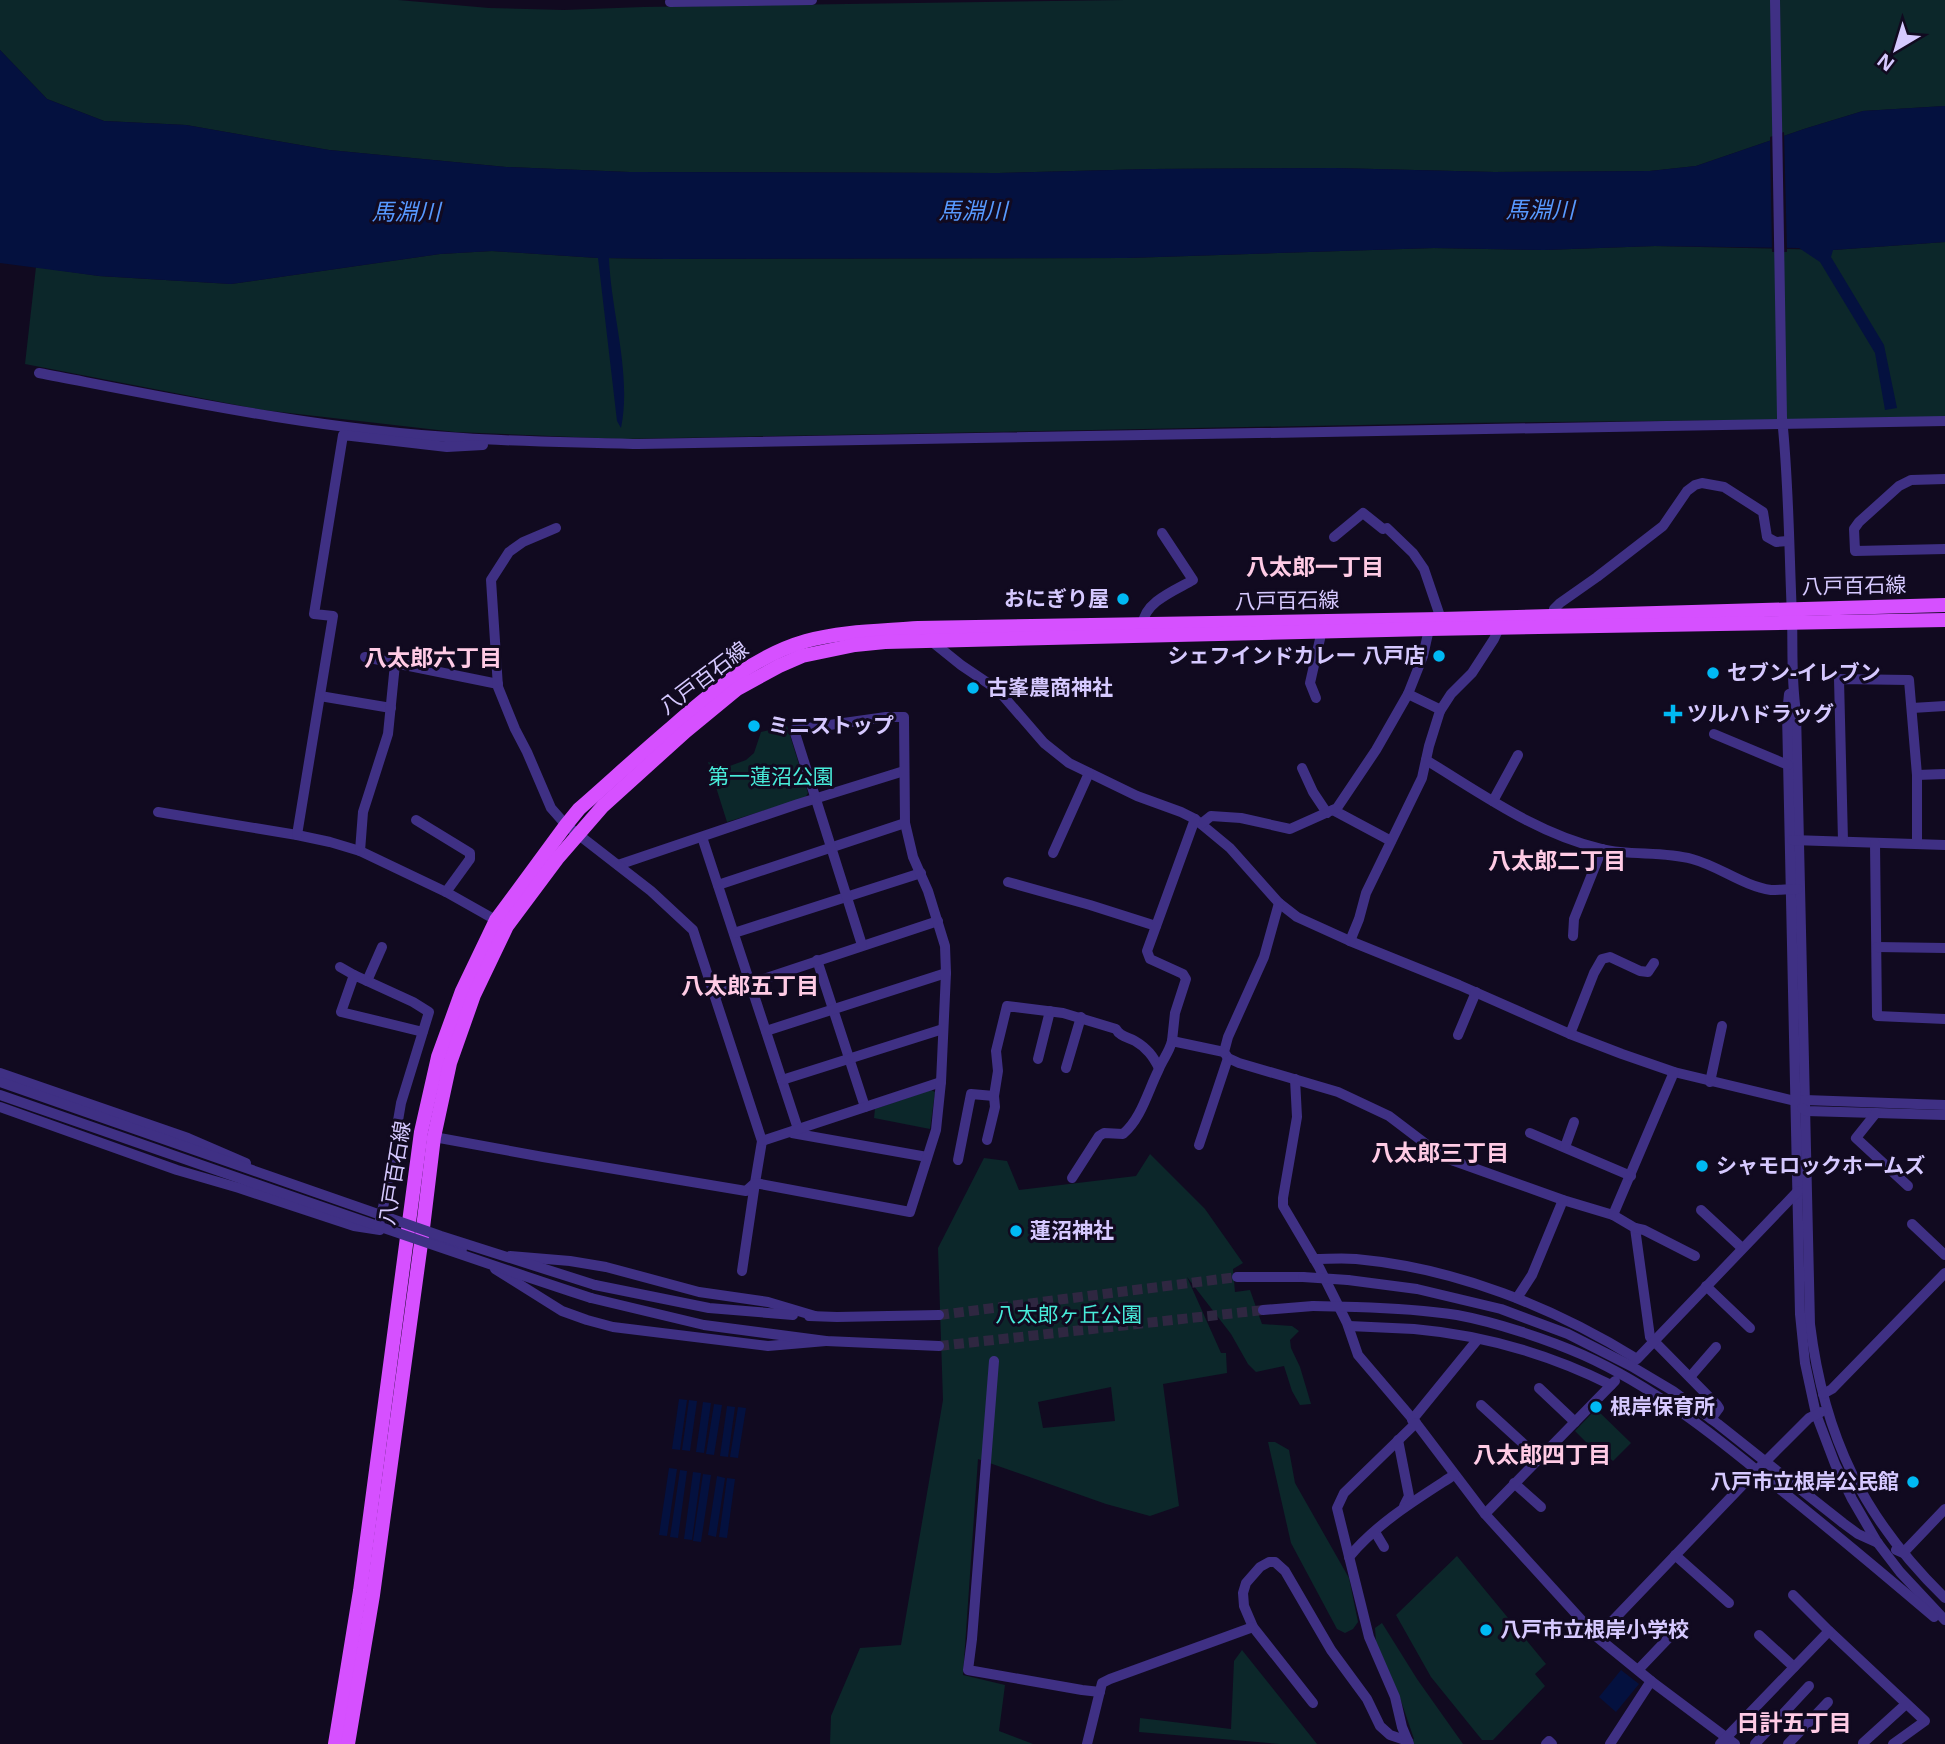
<svg xmlns="http://www.w3.org/2000/svg" width="1945" height="1744" font-family="'Open Sans','Noto Sans JP',sans-serif">
<style>
.green{fill:#0c272a;fill-rule:evenodd}
.water{fill:#04113f}
.pier{fill:#110a20}
.lines{fill:none;stroke-linecap:round;stroke-linejoin:round}
.minor-tunnel{stroke:#2f2741;stroke-width:10;stroke-dasharray:10 5;stroke-linecap:butt}
.minor{stroke:#3f3084;stroke-width:10}
.major{stroke:#d650ff;stroke-width:14}
.minor-bridge{stroke:#3f3084;stroke-width:10}
.poi-dot{fill:#00b9f4;stroke:#110a20;stroke-width:2.5}
.labels{text-anchor:middle;stroke-width:6;stroke-linejoin:round;paint-order:stroke}
.street-label{font-size:21px;fill:#d6c9ff;stroke:#110a20}
.poi-label{font-size:21px;font-weight:bold;fill:#d6c9ff;stroke:#110a20;text-anchor:start}
.park-label{font-size:21px;fill:#48ecda;stroke:#110a20}
.water-label{font-size:23px;font-style:italic;fill:#5799ff;stroke:#110a20}
.neighbourhood-label{font-size:23px;font-weight:bold;fill:#ffcbe5;stroke:#110a20}
</style>
<rect width="100%" height="100%" fill="#110a20"/>
<g class="green">
<polygon points="0,0 398,0 489,8 564,10 643,7 1125,0 1945,0 1945,106 1863,111 1804,129 1696,166 1650,171 1494,172 1335,168 1152,169 999,173 629,172 506,167 329,150 186,125 104,121 47,99 0,50"/>
<polygon points="1945,242 1945,418 1461,423 622,439 455,432 263,410 25,364 36,267 99,276 231,284 440,254 492,251 598,258 665,259 1127,258 1434,248 1544,250 1655,246 1833,250"/>
<polygon points="787,726 808,793 805,798 727,822 708,762 727,767 746,760 754,753 761,732"/>
<polygon points="931,1090 935,1092 930,1129 874,1118 875,1109"/>
<path d="M1150 1154 1205 1209 1243 1263 1233 1269 1235 1292 1250 1290 1262 1324 1292 1326 1299 1331 1290 1340 1291 1348 1300 1367 1311 1404 1300 1405 1292 1391 1284 1366 1256 1372 1248 1364 1231 1334 1187 1277 1221 1353H1226L1227 1373 1163 1384 1179 1506 1150 1516 1106 1504 978 1459 963 1675 1005 1685 999 1731 1033 1744H830L831 1716 860 1648 901 1645 943 1400 938 1248 984 1158 1007 1161 1019 1190 1136 1176ZM1111 1387 1115 1421 1043 1428 1038 1402Z"/>
<polygon points="1596,1409 1631,1443 1613,1461 1596,1446 1593,1449 1575,1431"/>
<polygon points="1268,1442 1275,1442 1289,1450 1295,1483 1349,1578 1358,1622 1353,1629 1345,1633 1337,1629 1291,1543"/>
<polygon points="1457,1556 1546,1664 1535,1674 1545,1686 1493,1740 1482,1740 1431,1677 1396,1615"/>
<polygon points="1382,1623 1417,1679 1463,1744 1407,1744 1414,1739 1399,1695 1376,1642 1375,1628"/>
<polygon points="1242,1650 1317,1744 1280,1744 1139,1732 1140,1718 1231,1729 1234,1661"/>
</g>
<g class="water">
<path d="M0 50 47 99 104 121 186 125 329 150 506 167 629 172 999 173 1152 169 1335 168 1494 172 1650 171 1696 166 1804 129 1863 111 1945 106V242L1833 250 1831 257 1884 345 1897 408 1885 410 1875 353 1820 262 1799 248 1655 246 1544 250 1434 248 1127 258 665 259 609 258C611 313 632 374 621 428L617 421 598 258 492 251 440 254 231 284 99 276 0 263Z"/>
<polygon points="679,1399 687,1400 680,1450 672,1449"/>
<polygon points="689,1400 697,1401 690,1451 682,1450"/>
<polygon points="703,1402 711,1403 704,1453 696,1452"/>
<polygon points="714,1404 722,1405 714,1455 706,1454"/>
<polygon points="727,1406 735,1407 728,1457 720,1456"/>
<polygon points="738,1407 746,1408 738,1458 730,1457"/>
<polygon points="669,1468 677,1469 667,1536 659,1535"/>
<polygon points="680,1470 687,1471 678,1538 670,1537"/>
<polygon points="693,1472 701,1473 692,1540 684,1539"/>
<polygon points="703,1474 711,1475 701,1542 693,1541"/>
<polygon points="717,1476 725,1478 716,1537 708,1535"/>
<polygon points="727,1478 735,1479 727,1538 719,1537"/>
<polygon points="1621,1670 1639,1684 1616,1712 1599,1697"/>
</g>
<polygon class="pier" points="1784,132 1787,252 1772,252 1770,137"/>
<g class="lines">
<g class="minor-tunnel">
<polyline points="939,1315 1237,1277"/>
<polyline points="939,1346 1263,1310"/>
</g>
<g class="minor">
<path d="M1775 0 1782 418C1789 484 1789 550 1792 616 1793 649 1791 679 1796 712L1810 1324C1824 1437 1863 1518 1945 1598"/>
<polyline points="670,2 812,0"/>
<path d="M39 373C179 400 320 430 463 438 521 442 580 442 638 444L1945 421"/>
<polyline points="1945,479 1911,480 1899,486 1859,522 1854,529 1855,551 1945,549"/>
<polyline points="1334,537 1363,513 1383,529 1387,528 1413,553 1424,569 1441,619"/>
<polyline points="1553,616 1554,609 1560,603 1597,577 1663,526 1687,491 1695,485 1702,483 1724,487 1763,512 1767,537 1776,542 1788,541"/>
<path d="M1143 624C1144 602 1176 590 1193 580L1162 533"/>
<polyline points="930,640 961,665 998,690 1044,743 1069,763 1137,796 1181,812 1195,819 1230,848 1279,903 1297,917 1350,941 1459,985 1570,1034 1622,1054 1674,1072 1795,1101 1805,1100 1945,1105"/>
<polyline points="365,657 498,684"/>
<polyline points="1789,694 1787,714 1800,1314 1805,1363 1816,1414 1835,1464 1852,1499 1877,1542 1900,1572 1945,1620"/>
<polyline points="320,696 391,708"/>
<polyline points="1316,698 1310,683 1320,639 1320,632"/>
<polyline points="1912,708 1945,706"/>
<polyline points="1440,711 1451,694 1472,673 1494,639 1499,628"/>
<polyline points="1714,734 1788,765"/>
<path d="M1426 760C1482 794 1537 834 1602 849 1631 856 1662 851 1692 859 1719 866 1743 886 1771 890 1780 890 1789 889 1798 889"/>
<polyline points="1302,768 1313,792 1327,813"/>
<polyline points="1917,775 1945,774"/>
<polyline points="1493,801 1518,755"/>
<polyline points="1333,810 1391,841"/>
<polyline points="158,812 297,835 330,842 360,851 446,892 501,923"/>
<polyline points="416,820 470,853 470,859 446,892"/>
<polyline points="1201,824 1211,816 1241,818 1290,829 1337,808 1376,750 1408,694 1423,656 1429,629"/>
<polyline points="297,835 333,616 314,614 343,435 447,447 483,445"/>
<polyline points="702,837 798,1129"/>
<polyline points="1792,840 1945,845"/>
<polyline points="1843,841 1839,679 1909,680 1917,775 1917,844"/>
<polyline points="1875,843 1877,1016 1945,1019"/>
<polyline points="360,851 363,812 388,734 395,664"/>
<polyline points="1053,853 1089,773"/>
<polyline points="618,865 798,804 904,771"/>
<polyline points="1008,882 1090,905 1156,926"/>
<polyline points="718,885 905,823"/>
<polyline points="1279,903 1264,957 1228,1037 1224,1052 1228,1058 1239,1063 1338,1092 1389,1116 1443,1157 1563,1200 1613,1215 1674,1072"/>
<polyline points="734,933 921,873"/>
<polyline points="1573,936 1574,919 1602,849"/>
<polyline points="1350,941 1359,919 1366,893 1422,778 1429,746 1440,711 1437,708 1408,694"/>
<polyline points="1877,947 1945,948"/>
<polyline points="817,960 865,1107"/>
<polyline points="340,967 354,975"/>
<polyline points="367,981 382,947"/>
<polyline points="715,995 938,921"/>
<polyline points="766,1031 946,973"/>
<polyline points="1570,1034 1594,973 1602,959 1610,957 1640,971 1648,972 1654,963"/>
<polyline points="1458,1035 1476,992"/>
<polyline points="1172,1041 1175,1013 1186,979 1183,974 1150,959 1147,951 1195,819"/>
<polyline points="1038,1059 1050,1011"/>
<polyline points="1066,1068 1081,1017"/>
<polyline points="0,1073 188,1138 246,1163"/>
<polyline points="1295,1079 1297,1117 1283,1198 1283,1206 1319,1267 1347,1323 1358,1355 1416,1423 1485,1514 1597,1637 1651,1681 1735,1744"/>
<polyline points="782,1080 943,1029"/>
<polyline points="1710,1082 1722,1026"/>
<polyline points="0,1107 177,1170 239,1188 354,1226 380,1230"/>
<polyline points="1802,1108 1806,1111 1945,1115"/>
<polyline points="1876,1113 1856,1138 1908,1186"/>
<polyline points="792,1133 927,1157"/>
<polyline points="1530,1133 1631,1176"/>
<polyline points="434,1137 543,1157 746,1191 755,1183 762,1141 693,930 651,891 566,825 551,808 527,752 515,729 498,687 491,580 509,552 523,542 556,528"/>
<path d="M987 1140 995 1107 994 1096 998 1071 996 1051 1007 1006 1063 1013 1116 1029C1120 1037 1128 1037 1135 1041 1147 1048 1153 1056 1159 1068"/>
<polyline points="762,1141 941,1082"/>
<polyline points="1199,1145 1228,1058"/>
<polyline points="1565,1147 1574,1122"/>
<polyline points="958,1160 971,1094 994,1096"/>
<path d="M1072 1178 1099 1136 1104 1133 1123 1134C1141 1119 1148 1091 1158 1071 1162 1060 1169 1053 1172 1041L1224 1052"/>
<polyline points="1701,1210 1742,1248"/>
<polyline points="1613,1215 1635,1228 1650,1337 1717,1405 1719,1408 1711,1419"/>
<polyline points="379,1224 384,1203 401,1103 429,1012 413,1002 354,975 341,1012 423,1032"/>
<polyline points="1912,1224 1945,1255"/>
<polyline points="1635,1228 1644,1230 1695,1256"/>
<polyline points="415,1233 462,1249"/>
<polyline points="510,1256 570,1261 606,1267 699,1292 768,1302 815,1316"/>
<path d="M1314 1259C1328 1259 1342 1258 1356 1259 1456 1268 1553 1307 1637 1359L1798 1191"/>
<polyline points="495,1269 562,1311 587,1320 613,1327 768,1346 826,1341"/>
<polyline points="742,1271 755,1183 910,1212 936,1130 941,1082 946,973 945,946 928,891 913,857 905,823 904,717 886,717 794,730 862,945"/>
<polyline points="1237,1277 1303,1277"/>
<polyline points="1348,1280 1417,1289 1501,1309 1568,1334 1631,1366 1673,1391 1718,1424 1843,1523 1858,1534 1878,1543"/>
<polyline points="595,1285 709,1308 793,1315"/>
<polyline points="1706,1286 1750,1328"/>
<polyline points="591,1298 704,1325 826,1341 939,1346"/>
<polyline points="1517,1298 1532,1275 1563,1200"/>
<path d="M1356 1307C1390 1308 1424 1310 1457 1315 1495 1322 1547 1339 1583 1355 1652 1386 1713 1434 1771 1482 1826 1526 1880 1571 1934 1617"/>
<polyline points="1263,1310 1313,1306"/>
<polyline points="809,1316 837,1317 939,1315"/>
<path d="M1349 1326C1370 1327 1392 1328 1414 1329 1483 1335 1549 1354 1611 1385"/>
<polyline points="994,1361 972,1639 968,1670 1082,1690 1100,1692"/>
<polyline points="1690,1377 1716,1347"/>
<polyline points="1539,1388 1575,1422"/>
<polyline points="1823,1394 1832,1389 1945,1273"/>
<polyline points="1481,1405 1539,1458"/>
<polyline points="1412,1420 1478,1339"/>
<polyline points="1398,1440 1409,1496 1404,1506"/>
<polyline points="1514,1483 1541,1507"/>
<polyline points="1485,1514 1615,1381"/>
<polyline points="1375,1532 1384,1547"/>
<polyline points="1896,1550 1903,1553 1945,1509"/>
<polyline points="1675,1555 1729,1603"/>
<path d="M1349 1557C1377 1523 1417 1499 1454 1475"/>
<polyline points="1793,1595 1829,1631 1925,1721 1893,1744"/>
<polyline points="1759,1635 1794,1667"/>
<polyline points="1597,1637 1757,1470 1809,1418 1821,1412"/>
<polyline points="1638,1670 1680,1626"/>
<polyline points="1313,1703 1253,1627 1244,1606 1243,1593 1246,1583 1260,1567 1269,1562 1275,1562 1285,1571 1331,1650 1367,1699 1380,1726 1390,1735 1408,1741"/>
<polyline points="1087,1744 1102,1683 1110,1679 1253,1627"/>
<polyline points="1409,1744 1402,1727 1395,1697 1369,1637 1337,1508 1344,1493 1416,1423"/>
<polyline points="1546,1744 1549,1741 1552,1744"/>
<polyline points="1610,1744 1651,1681"/>
<polyline points="1720,1744 1829,1631"/>
<polyline points="1755,1744 1809,1686"/>
<polyline points="1788,1744 1828,1702"/>
<polyline points="1864,1744 1863,1743 1906,1704"/>
</g>
<g class="major">
<path d="M335 1744 360 1591 421 1132 438 1057 462 991 496 920 566 825 579 809C610 782 640 754 672 727 712 692 754 656 806 641 842 631 881 631 918 628L1441 619 1945 605"/>
<polyline points="348,1744 373,1595 422,1236 434,1137 450,1063 474,995 507,926 557,859 603,806 686,731 737,689 779,666 802,656 855,645 885,642 1429,629 1945,620"/>
</g>
<g class="minor-bridge">
<polyline points="0,1082 441,1236 595,1285"/>
<path d="M0 1095C197 1163 393 1233 591 1298"/>
<polyline points="1303,1277 1348,1280"/>
<polyline points="1313,1306 1356,1307"/>
</g>
</g>
<g class="poi-dot">
<circle cx="1123" cy="599" r="7"/>
<circle cx="1439" cy="656" r="7"/>
<circle cx="1713" cy="673" r="7"/>
<circle cx="973" cy="688" r="7"/>
<path d="M1669.5 703.5h7v7h7v7h-7v7h-7v-7h-7v-7h7z"/>
<circle cx="754" cy="726" r="7"/>
<circle cx="1702" cy="1166" r="7"/>
<circle cx="1016" cy="1231" r="7"/>
<circle cx="1596" cy="1407" r="7"/>
<circle cx="1913" cy="1482" r="7"/>
<circle cx="1486" cy="1630" r="7"/>
</g>
<g class="labels">
<g class="street-label">
<text transform="translate(1854 586) rotate(-1)" y="7">八戸百石線</text>
<text transform="translate(1287 601) rotate(-1)" y="7">八戸百石線</text>
<text transform="translate(704 678) rotate(-37)" y="7">八戸百石線</text>
<text transform="translate(395 1173) rotate(-81)" y="7">八戸百石線</text>
</g>
<g class="poi-label">
<text x="1109" y="606" text-anchor="end">おにぎり屋</text>
<text x="1425" y="663" text-anchor="end">シェフインドカレー 八戸店</text>
<text x="1727" y="680">セブン-イレブン</text>
<text x="987" y="695">古峯農商神社</text>
<text x="1687" y="721">ツルハドラッグ</text>
<text x="768" y="733">ミニストップ</text>
<text x="1716" y="1173">シャモロックホームズ</text>
<text x="1030" y="1238">蓮沼神社</text>
<text x="1610" y="1414">根岸保育所</text>
<text x="1899" y="1489" text-anchor="end">八戸市立根岸公民館</text>
<text x="1500" y="1637">八戸市立根岸小学校</text>
</g>
<g class="park-label">
<text x="771" y="784">第一蓮沼公園</text>
<text x="1069" y="1322">八太郎ヶ丘公園</text>
</g>
<g class="water-label">
<text x="1540" y="218">馬淵川</text>
<text x="973" y="219">馬淵川</text>
<text x="406" y="220">馬淵川</text>
</g>
<g class="neighbourhood-label">
<text x="1315" y="575">八太郎一丁目</text>
<text x="433" y="666">八太郎六丁目</text>
<text x="1557" y="869">八太郎二丁目</text>
<text x="750" y="994">八太郎五丁目</text>
<text x="1440" y="1161">八太郎三丁目</text>
<text x="1542" y="1463">八太郎四丁目</text>
<text x="1794" y="1731">日計五丁目</text>
</g>
</g>
<g transform="translate(1896 49) rotate(218)" stroke="#110a20" stroke-width="5" paint-order="stroke">
<path d="M0-5L12 26L0 18L-12 26Z" fill="#d6c9ff"/>
<text y="-10" font-size="19" font-weight="bold" text-anchor="middle" fill="#d6c9ff">N</text>
</g>
</svg>
